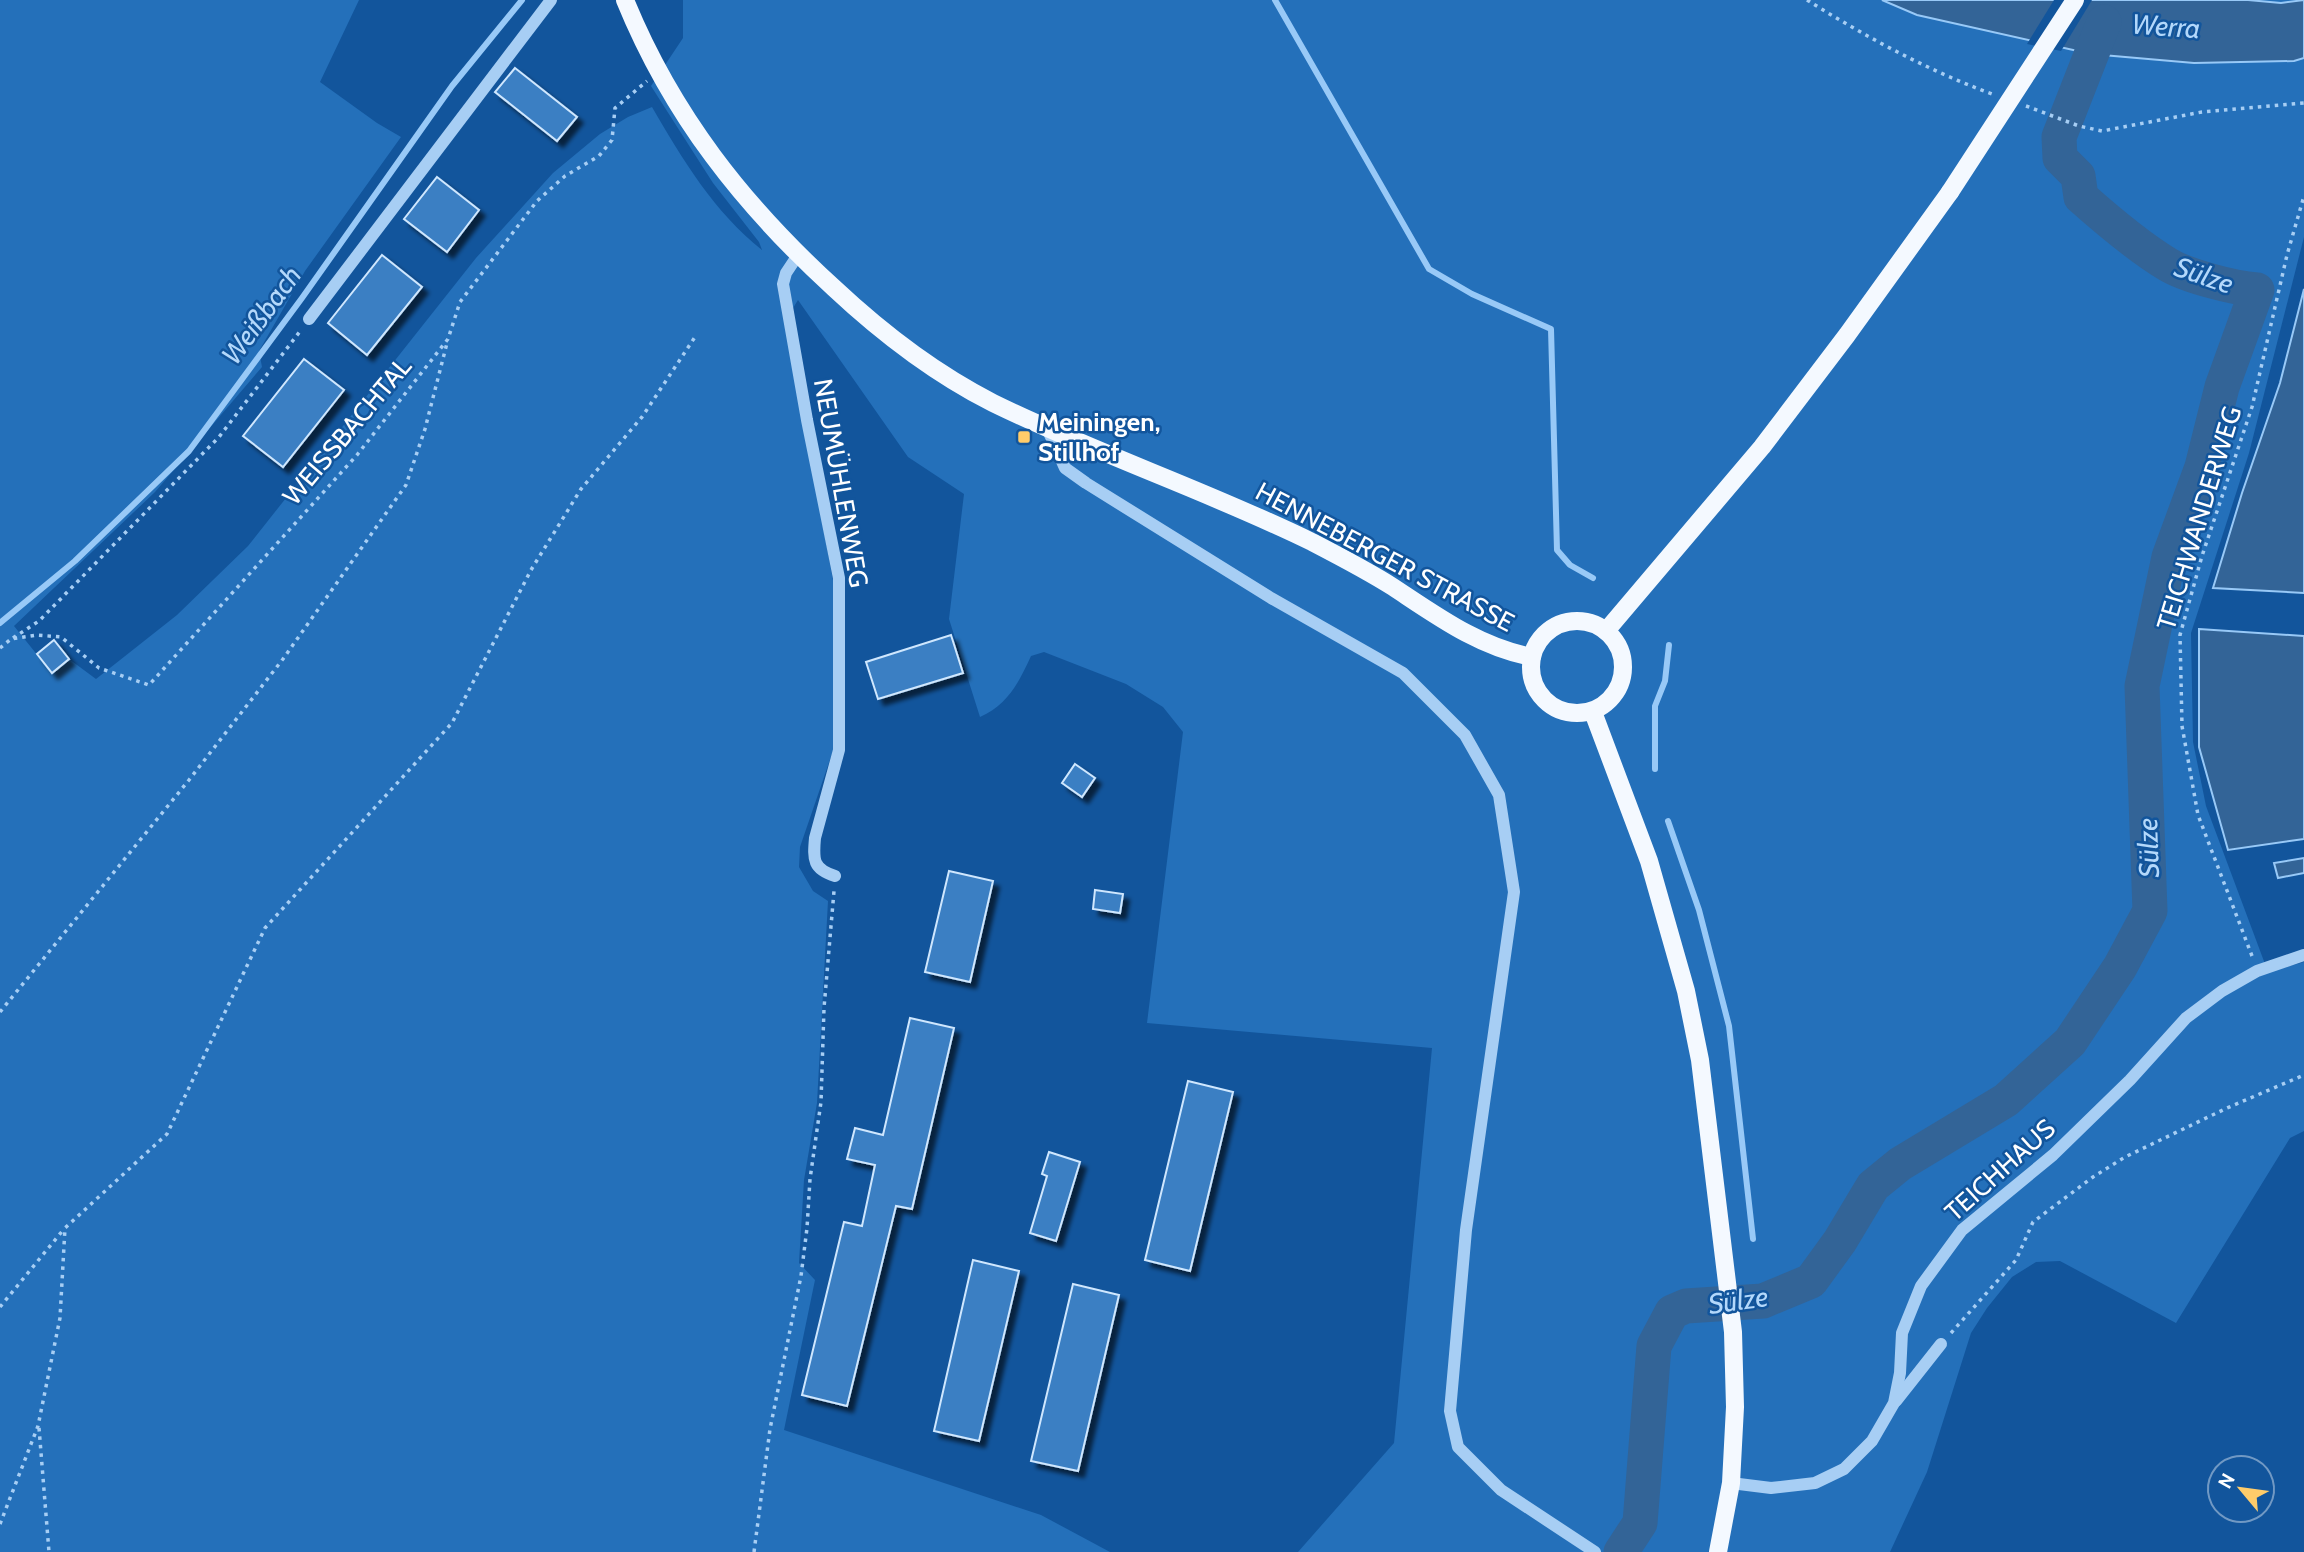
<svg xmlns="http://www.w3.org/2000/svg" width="2304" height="1552" font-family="Cabin,sans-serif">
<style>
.green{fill:#2470ba}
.water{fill:#336497;stroke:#98c9f7;stroke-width:2}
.pier{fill:#12559c}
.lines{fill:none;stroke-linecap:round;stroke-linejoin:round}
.stream{stroke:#98c9f7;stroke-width:6}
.river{stroke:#336497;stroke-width:35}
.building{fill:#3b7fc3;stroke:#cfe7fe;stroke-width:2;filter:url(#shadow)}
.path{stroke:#a7cef4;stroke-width:3.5;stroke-dasharray:3.5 5;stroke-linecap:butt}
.minor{stroke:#a7cef4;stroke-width:12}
.major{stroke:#f4f9ff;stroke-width:18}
.major-bridge{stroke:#f4f9ff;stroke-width:18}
.poi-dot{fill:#ffcc6a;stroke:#12559c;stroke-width:2.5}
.labels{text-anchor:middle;stroke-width:5;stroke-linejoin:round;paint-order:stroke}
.poi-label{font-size:26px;font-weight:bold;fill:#fff;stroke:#12559c;text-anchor:start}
.street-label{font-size:26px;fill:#fff;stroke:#12559c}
.water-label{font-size:28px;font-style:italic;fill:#b3d8fb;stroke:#12559c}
</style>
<defs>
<filter id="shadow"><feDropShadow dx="6" dy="6" stdDeviation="2" flood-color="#0009"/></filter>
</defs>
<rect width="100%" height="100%" fill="#12559c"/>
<path class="green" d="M0 0H359L320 82 377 123 401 137 305 271 259 351 262 367 155 492 14 626 51 672 69 659 96 679 177 615 248 546 476 258 553 173 600 134 628 117 652 107C682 159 715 213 762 250L759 242 713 183 651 86 683 38V0H2304V237L2249 453 2191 633 2193 742 2206 806 2268 972 2304 962V1131L2290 1138 2176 1323 2060 1261 2036 1262 2012 1277 1987 1308 1971 1333 1927 1472 1890 1552H1298L1394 1443 1432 1048 1147 1023 1183 732 1163 707 1126 684 1044 652 1031 656C1019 682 1008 705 980 717L949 619 964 494 908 457 798 300 785 321 833 580 834 748 800 847 799 867 813 891 828 901 817 1103 804 1180 799 1263 815 1280 784 1430 1041 1515 1110 1552H0Z"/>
<g class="water">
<polygon points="1882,0 2248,0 2281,3 2304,0 2304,58 2294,61 2194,63 2091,54 1917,15"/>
<polygon points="2304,289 2304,593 2213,588 2242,493 2280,383"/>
<polygon points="2199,629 2304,636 2304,839 2228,850 2199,747"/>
<polygon points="2304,858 2304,873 2278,878 2274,863"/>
</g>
<polygon class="pier" points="2054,0 2092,0 2061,51 2027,44"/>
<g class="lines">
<g class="stream">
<polyline points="1275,0 1429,269 1472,294 1551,329 1557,550 1570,565 1593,578"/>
<polyline points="0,623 75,561 189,451 302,298 452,86 522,0"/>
<polyline points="1655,769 1655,706 1665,681 1669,645"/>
<polyline points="1668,821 1699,910 1729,1026 1753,1239"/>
</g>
<path class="river" d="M1621 1552 1640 1523 1654 1346 1672 1312 1686 1306 1763 1301 1811 1281 1840 1241 1873 1186 1900 1164 2006 1100 2070 1042 2120 967 2150 911 2142 686 2169 557 2202 467 2222 387 2257 290C2234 288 2186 276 2167 264 2136 245 2108 221 2081 197L2078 176 2060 158 2059 137 2104 22"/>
</g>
<g class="building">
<polygon points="515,68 577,117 557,141 495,92"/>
<polygon points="437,177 479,210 447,252 404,219"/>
<polygon points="382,255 422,287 367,355 328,323"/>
<polygon points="304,359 344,390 283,467 243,436"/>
<polygon points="951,635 963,673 878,699 866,662"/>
<polygon points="54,640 69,659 52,673 37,654"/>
<polygon points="1075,764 1095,778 1082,797 1062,783"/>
<polygon points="949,871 993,881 970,982 925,972"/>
<polygon points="1095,890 1123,894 1120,913 1093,909"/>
<polygon points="910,1018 954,1028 912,1209 896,1206 847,1406 802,1395 844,1222 862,1226 875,1165 847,1159 855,1128 883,1135"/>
<polygon points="1188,1081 1233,1092 1190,1271 1145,1260"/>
<polygon points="1049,1152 1080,1162 1056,1241 1030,1233 1047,1176 1042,1174"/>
<polygon points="973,1260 1019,1271 979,1441 934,1431"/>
<polygon points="1073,1284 1119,1295 1078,1471 1031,1461"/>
</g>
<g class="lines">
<g class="path">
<path d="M1807 0C1866 37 1927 70 1992 94"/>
<polyline points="2026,106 2079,126 2102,131 2202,112 2304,103"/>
<polyline points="13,638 39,621 219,437 301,330"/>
<polyline points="0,648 11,639 37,635 61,637 99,668 149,685 357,455 448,339 460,302 537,201 565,176 599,156 612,140 615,108 647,81"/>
<polyline points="2252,956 2198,815 2182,726 2180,635 2202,556 2252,407 2287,255 2304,196"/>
<polyline points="0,1012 189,780 283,659 406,485 425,429 447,343"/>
<polyline points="0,1307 64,1229"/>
<polyline points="1951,1333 2016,1260 2033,1222 2093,1177 2125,1157 2227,1108 2304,1075"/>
<polyline points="39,1428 49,1552"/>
<polyline points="0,1524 38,1426 60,1318 65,1228 167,1134 265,928 452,723 531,570 581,489 642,417 695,337"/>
<polyline points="754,1552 770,1429 801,1276 807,1228 810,1179 821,1102 824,1008 834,891"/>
</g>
<g class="minor">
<path d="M798 255 786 273 783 284 807 420 839 578V750L815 838C813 860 813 869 835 876"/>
<polyline points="309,319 551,0"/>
<polyline points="1047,428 1065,468 1086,483 1271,598 1403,673 1465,735 1499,795 1514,892 1466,1230 1450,1411 1458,1447 1501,1490 1595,1552"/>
<polyline points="1896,1401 1941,1344"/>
<polyline points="1731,1483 1771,1488 1815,1483 1844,1469 1872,1441 1894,1403 1900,1373 1902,1333 1921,1286 1962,1230 2053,1155 2130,1080 2186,1018 2222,991 2257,971 2304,955"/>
</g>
<g class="major">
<path d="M625 0C672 115 743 205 834 288 882 333 934 373 993 403 1097 454 1208 491 1312 542 1339 556 1368 571 1393 587 1437 616 1479 647 1532 657"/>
<circle cx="1577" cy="667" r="46"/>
<polyline points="1606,631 1762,447 1847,335 1950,192"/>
<polyline points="1593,712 1649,861 1686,991 1700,1060 1733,1332 1735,1407 1731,1483 1718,1552"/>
</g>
<polyline class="major-bridge" points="1950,192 2075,0"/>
</g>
<rect class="poi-dot" x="1017" y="430" width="14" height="14" rx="3.5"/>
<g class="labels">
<g class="poi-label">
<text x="1038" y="431">Meiningen,<tspan x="1038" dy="30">Stillhof</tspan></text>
</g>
<g class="street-label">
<text transform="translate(347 431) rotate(-50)" y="9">WEISSBACHTAL</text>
<text transform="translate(841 483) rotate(80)" y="9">NEUMÜHLENWEG</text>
<text transform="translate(2199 518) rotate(-73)" y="9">TEICHWANDERWEG</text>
<text transform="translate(1385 557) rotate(28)" y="9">HENNEBERGER STRASSE</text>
<text transform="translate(2000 1170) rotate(-42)" y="9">TEICHHAUS</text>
</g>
<g class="water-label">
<text transform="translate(2166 26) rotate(4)" y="10">Werra</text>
<text transform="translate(2204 275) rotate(19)" y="10">Sülze</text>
<text transform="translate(261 315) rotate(-54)" y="10">Weißbach</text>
<text transform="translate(2148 848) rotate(-92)" y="10">Sülze</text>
<text transform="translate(1738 1300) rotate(-8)" y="10">Sülze</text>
</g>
</g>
<g transform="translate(2241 1489) rotate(299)"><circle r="33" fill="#12559c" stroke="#7199c4" stroke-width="2"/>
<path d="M0-5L12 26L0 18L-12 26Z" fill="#ffcc6a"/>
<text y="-10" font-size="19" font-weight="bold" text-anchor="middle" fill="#ffffff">N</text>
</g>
</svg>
